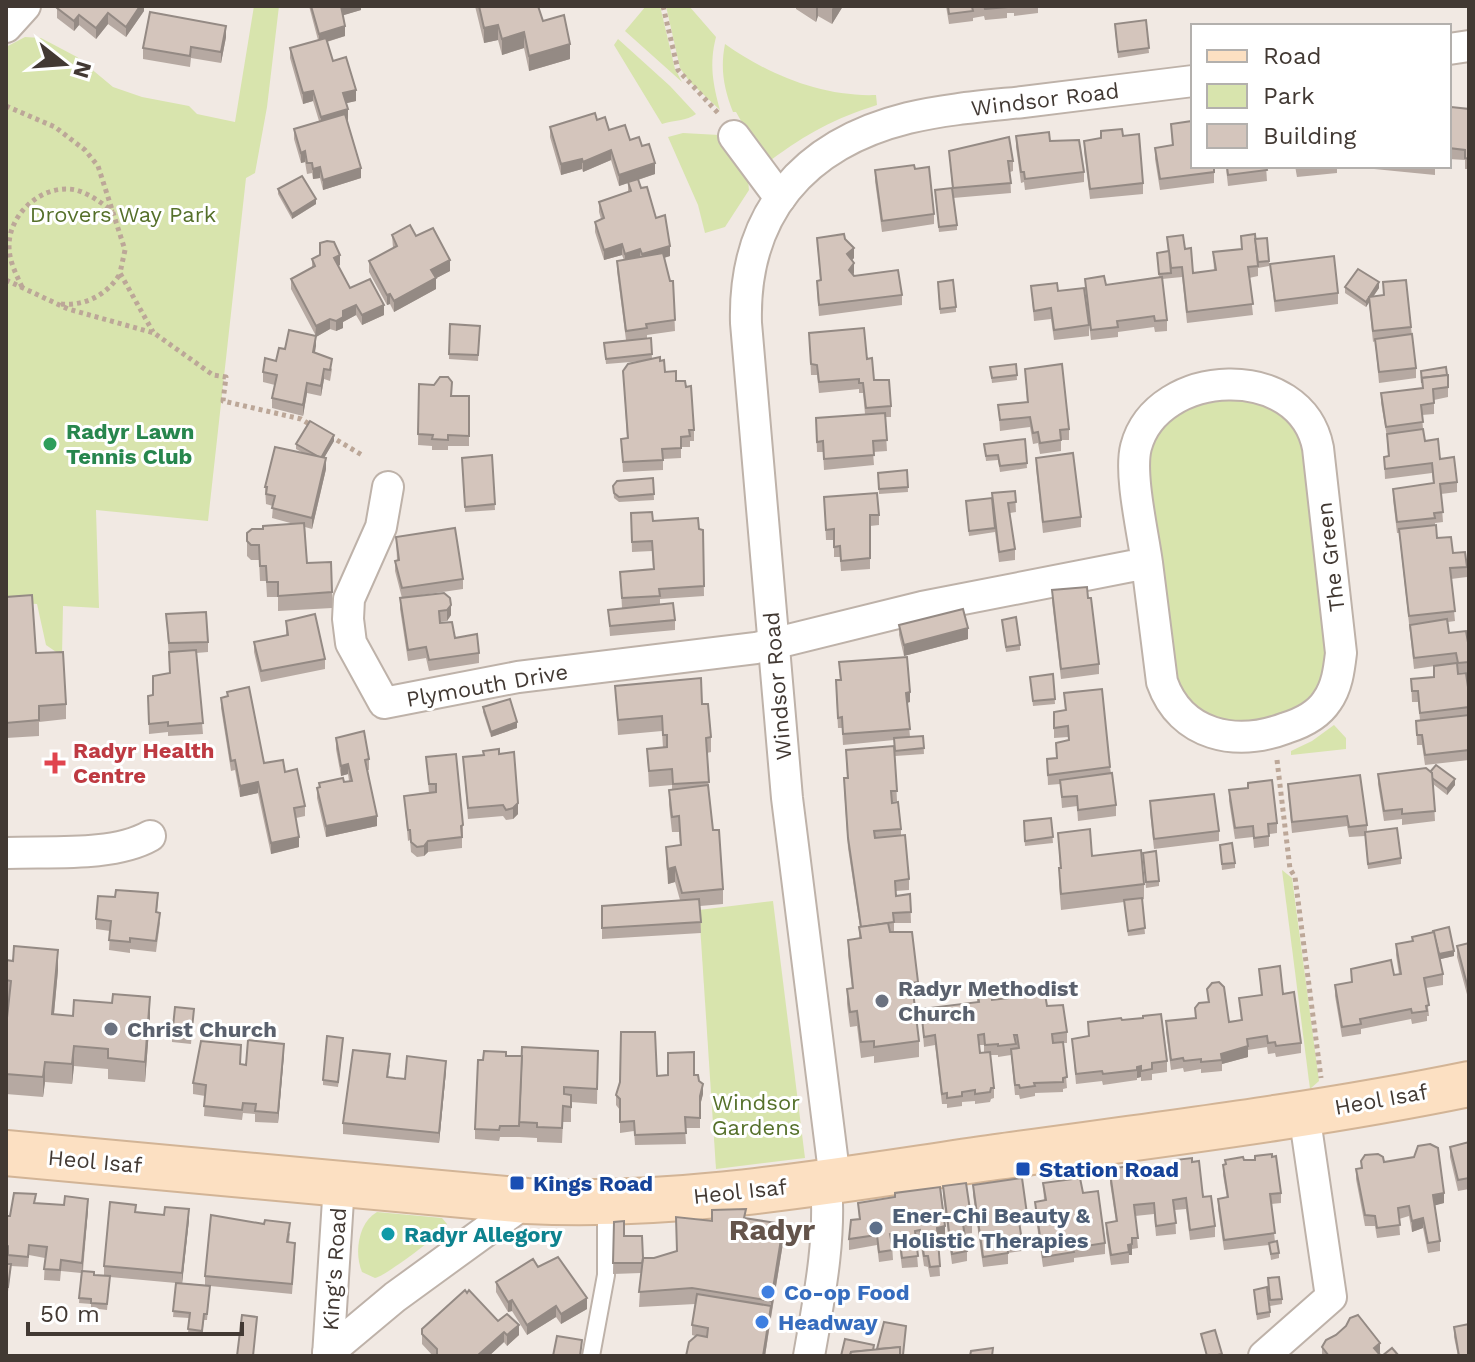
<svg xmlns="http://www.w3.org/2000/svg" width="1475" height="1362" font-family="'Work Sans',sans-serif">
<style>
.green{fill:#d8e4ad}
.lines{fill:none;stroke-linecap:round;stroke-linejoin:round}
.service-casing{stroke:#beb2a9;stroke-width:20}
.minor-casing{stroke:#beb2a9;stroke-width:34}
.secondary-casing{stroke:#d2b496;stroke-width:48}
.path{stroke:#bca798;stroke-width:5;stroke-dasharray:4 4;stroke-linecap:butt}
.service{stroke:#fff;stroke-width:16}
.minor{stroke:#fff;stroke-width:30}
.secondary{stroke:#fce0c2;stroke-width:44}
.wall{fill:#b6a9a2;fill-rule:evenodd}
.shaded-wall{fill:#948a84}
.building{fill:#d4c5bc;stroke:#948a84;stroke-width:2}
.leisure-dot{fill:#2e9e5b;stroke:#fff;stroke-width:3}
.health-dot{fill:#e0444e;stroke:#fff;stroke-width:3}
.worship-dot{fill:#6b7280;stroke:#fff;stroke-width:3}
.transit-dot{fill:#1a4fb4;stroke:#fff;stroke-width:3}
.service-dot{fill:#5c6f8a;stroke:#fff;stroke-width:3}
.culture-dot{fill:#0f9aa8;stroke:#fff;stroke-width:3}
.shop-dot{fill:#3f7fe0;stroke:#fff;stroke-width:3}
.labels{text-anchor:middle;stroke-width:6;stroke-linejoin:round;paint-order:stroke}
.street-label{font-size:22px;fill:#423933;stroke:#fff}
.park-label{font-size:22px;fill:#55702a;stroke:#fff}
.leisure-label{font-size:22px;font-weight:bold;fill:#27864d;stroke:#fff;text-anchor:start}
.health-label{font-size:22px;font-weight:bold;fill:#be3a42;stroke:#fff;text-anchor:start}
.worship-label{font-size:22px;font-weight:bold;fill:#5b616d;stroke:#fff;text-anchor:start}
.transit-label{font-size:22px;font-weight:bold;fill:#164399;stroke:#fff;text-anchor:start}
.service-label{font-size:22px;font-weight:bold;fill:#4e5e75;stroke:#fff;text-anchor:start}
.culture-label{font-size:22px;font-weight:bold;fill:#0d838f;stroke:#fff;text-anchor:start}
.shop-label{font-size:22px;font-weight:bold;fill:#366cbe;stroke:#fff;text-anchor:start}
.district-label{font-size:30px;font-weight:bold;fill:#64544b;stroke:#fff}
</style>
<rect width="100%" height="100%" fill="#f1e9e3"/>
<g class="green">
<polygon points="254,6 279,6 267,107 255,173 246,178 208,521 96,510 99,608 63,606 62,656 46,645 37,604 6,602 6,47 25,37 41,38 77,57 113,87 142,97 189,106 197,114 235,122"/>
<polygon points="646,6 660,6 675,69 682,82 625,31"/>
<path d="M666 6H689L716 37C709 64 713 84 720 110L689 81 680 68Z"/>
<path d="M618 39 670 86 696 114C687 121 673 120 662 124L614 45Z"/>
<path d="M725 44C769 75 822 97 876 95L877 105C833 119 808 133 771 160L756 147 736 112H733C724 89 720 69 725 44Z"/>
<polygon points="683,133 719,135 727,141 747,170 749,190 725,227 705,233 698,205 668,137"/>
<path d="M1239 398C1277 403 1289 415 1304 448L1330 653 1318 692 1300 709 1251 723 1221 722 1193 707 1174 678 1147 473C1151 411 1188 406 1239 398Z"/>
<polygon points="1334,725 1346,738 1346,749 1291,755 1291,751 1312,741"/>
<polygon points="1282,870 1292,878 1319,1081 1310,1089"/>
<polygon points="773,901 805,1158 716,1169 699,910"/>
<path d="M377 1212 442 1218 447 1224C443 1233 384 1277 375 1278L362 1272C354 1253 358 1223 377 1212Z"/>
</g>
<g class="lines">
<defs>
<polyline id="service" points="591,1356 606,1275 606,1205"/>
<g id="minor">
<polyline points="6,27 25,6"/>
<polyline points="1449,49 1469,46"/>
<polyline points="734,136 780,198"/>
<path d="M388 487 381 527 349 599 348 619 351 643 384 703 518 677 756 648 922 607 1147 563 1162 682C1181 736 1236 747 1286 728 1302 723 1318 715 1327 701 1337 687 1339 670 1341 653L1318 448C1301 360 1157 367 1136 447 1129 474 1143 533 1147 563"/>
<path d="M6 853C48 851 113 857 150 836"/>
<path d="M835 1180 787 798 746 323C743 214 803 144 908 118 946 109 985 106 1023 102 1080 95 1136 88 1193 81"/>
<polyline points="328,1353 395,1297 527,1201"/>
<polyline points="328,1356 339,1184"/>
<path d="M809 1356C819 1298 831 1241 826 1182"/>
<polyline points="1264,1356 1331,1297 1304,1113"/>
</g>
<path id="secondary" d="M6 1153 527 1201C684 1209 842 1179 996 1157 1154 1135 1313 1116 1469 1084"/>
</defs>
<use href="#service" class="service-casing"/>
<use href="#minor" class="minor-casing"/>
<use href="#secondary" class="secondary-casing"/>
<g class="path">
<polyline points="663,6 678,70 718,113"/>
<polyline points="6,106 55,127 85,150 98,166 125,250 120,273 153,332"/>
<polyline points="6,280 68,309 154,333 213,375 226,377 223,401 301,419 311,425"/>
<path d="M22 287C16 274 9 261 9 246 9 213 43 183 76 190 90 194 102 203 113 212"/>
<path d="M61 304C85 306 107 295 120 274"/>
<polyline points="330,436 362,455"/>
<polyline points="1277,760 1290,869 1295,877 1321,1078"/>
</g>
<use href="#service" class="service"/>
<use href="#minor" class="minor"/>
<use href="#secondary" class="secondary"/>
</g>
<g class="wall">
<polygon points="144,6 144,11 126,37 108,24 96,39 79,25 74,31 57,18 57,8"/>
<polygon points="309,6 361,6 361,10 343,15 345,36 327,42 333,61 356,101 346,103 347,120 361,178 323,190 320,178 313,179 312,173 307,174 305,162 301,163 294,139 294,129 319,121 313,101 303,104 290,58 290,48 318,40"/>
<polygon points="475,6 538,6 543,21 570,59 529,71 524,48 502,55 498,40 484,43"/>
<polygon points="796,6 843,6 832,24 818,16 816,22 796,9"/>
<polygon points="946,6 1038,6 1038,13 1014,16 1014,13 1007,13 1007,18 985,20 984,16 973,18 973,21 949,24"/>
<polygon points="1146,20 1149,53 1118,58 1115,30"/>
<polygon points="226,37 221,63 191,58 190,67 143,59 143,48"/>
<polygon points="1469,109 1469,169 1465,169 1465,160 1449,159 1449,128"/>
<polygon points="597,120 609,130 642,146 655,174 638,180 656,218 670,256 664,258 670,281 673,281 675,331 647,335 647,338 651,338 652,359 660,361 665,372 676,381 694,430 694,441 690,441 690,447 681,447 681,458 663,459 663,470 623,472 621,439 627,438 623,371 643,361 606,364 604,343 626,340 617,271 617,261 624,260 622,255 604,260 595,232 595,222 601,219 599,212 599,202 628,192 628,183 619,186 611,160 583,172 582,169 561,175 550,137 550,127"/>
<polygon points="1171,124 1193,166 1214,172 1214,183 1160,190 1155,159 1155,148 1172,145"/>
<polygon points="1016,136 1050,141 1084,172 1084,182 1025,190 1024,182 1021,183 1016,147"/>
<polygon points="1123,136 1143,183 1143,194 1090,199 1084,151 1084,141"/>
<polygon points="949,151 1013,161 1013,171 1010,172 1011,193 953,198"/>
<polygon points="1222,166 1266,166 1267,181 1228,186 1226,168"/>
<polygon points="1295,166 1337,166 1337,173 1297,177"/>
<polygon points="1364,166 1435,166 1435,175 1364,168"/>
<polygon points="915,169 934,214 934,224 882,232 875,181 875,170"/>
<polygon points="278,189 316,204 292,219 278,194"/>
<polygon points="935,195 957,225 957,230 939,232"/>
<polygon points="392,235 416,236 450,271 436,278 436,289 394,312 390,304 387,305 369,272 369,261 393,248"/>
<polygon points="1241,236 1255,239 1269,261 1269,266 1258,268 1258,276 1249,278 1253,315 1187,323 1182,277 1162,279 1167,320 1167,331 1155,332 1154,327 1118,332 1118,337 1091,340 1085,289 1085,279 1106,285 1159,278 1157,253 1168,251 1167,237 1185,249 1193,273 1214,270 1213,252 1241,249"/>
<polygon points="817,238 845,239 854,258 852,260 854,273 853,275 902,295 902,305 819,316 817,291 817,281 820,281"/>
<polygon points="312,259 340,265 338,266 350,288 384,315 362,325 356,315 343,322 343,328 336,331 330,329 316,337 315,353 332,369 330,381 324,379 321,396 307,393 303,416 272,408 272,398 275,385 263,382 263,372 276,361 285,349 316,336 291,289 291,279 312,268"/>
<polygon points="1270,264 1338,293 1338,304 1275,312"/>
<polygon points="1031,286 1058,291 1089,325 1089,336 1054,340 1051,319 1034,321"/>
<polygon points="938,287 956,307 956,312 940,314"/>
<polygon points="1345,287 1379,288 1373,297 1411,327 1416,368 1416,378 1379,383 1375,341 1373,342 1369,302 1366,307 1345,293"/>
<polygon points="450,324 480,326 478,361 449,359"/>
<polygon points="809,333 867,359 874,380 891,406 891,417 885,417 887,451 873,452 874,465 824,470 823,452 817,452 816,418 865,414 863,393 859,393 859,389 819,393 817,375 811,375"/>
<polygon points="1016,364 1017,380 992,383 990,367"/>
<polygon points="1025,369 1069,429 1069,440 1061,440 1061,451 1040,454 1038,443 1033,444 1030,427 1000,431 998,405 1027,402"/>
<polygon points="1421,371 1448,375 1448,397 1434,400 1434,414 1422,415 1423,429 1425,441 1457,482 1457,492 1441,494 1443,522 1435,523 1435,525 1437,538 1467,567 1467,577 1451,579 1455,621 1448,622 1449,633 1469,648 1469,672 1458,673 1469,694 1469,760 1425,765 1422,745 1417,745 1416,721 1420,720 1418,702 1412,702 1411,679 1434,677 1456,663 1414,669 1399,533 1397,533 1393,499 1393,489 1433,483 1432,473 1385,479 1384,457 1388,456 1387,437 1381,403 1381,393 1422,388"/>
<polygon points="419,384 451,396 469,396 469,446 448,446 448,450 432,450 432,446 418,445"/>
<polygon points="1025,439 1027,468 1000,472 998,460 986,461 984,444"/>
<polygon points="334,441 324,458 326,469 312,529 305,527 307,563 332,592 332,608 278,611 278,597 267,597 266,581 260,581 259,560 251,560 247,556 247,533 263,529 294,524 272,518 273,506 266,504 265,487 303,453 296,449 296,444"/>
<polygon points="492,455 495,510 465,512 462,458"/>
<polygon points="1036,458 1081,517 1081,527 1043,533 1036,468"/>
<polygon points="907,470 908,492 879,494 878,473"/>
<polygon points="653,478 654,500 619,502 614,498 613,486"/>
<polygon points="1015,491 1016,512 1010,513 1015,549 1015,560 999,562 995,532 969,536 966,506"/>
<polygon points="824,497 879,515 879,525 870,526 870,569 841,571 840,557 834,557 834,540 826,540"/>
<polygon points="631,513 653,521 703,530 704,596 660,599 660,604 675,620 675,630 610,636 608,610 622,608 620,572 653,569 652,551 632,552"/>
<polygon points="396,537 463,579 463,589 415,596 444,593 451,615 447,621 440,622 440,623 455,638 479,653 479,663 429,671 426,658 408,661 400,609 400,598 402,598 395,571 395,561 397,560"/>
<polygon points="1052,590 1099,664 1099,674 1061,679 1052,601"/>
<polygon points="6,597 66,704 66,719 39,722 39,736 6,738"/>
<polygon points="166,614 208,642 208,652 196,653 203,734 168,736 168,732 149,734 148,696 153,695 170,673"/>
<polygon points="1002,620 1020,645 1020,650 1006,652"/>
<polygon points="286,621 325,659 325,669 261,682 254,652 254,642 286,635"/>
<polygon points="899,625 968,639 904,656 899,635"/>
<polygon points="839,662 910,702 907,703 910,737 923,736 924,754 895,756 897,801 892,802 901,829 901,835 909,879 909,890 896,891 896,896 910,894 911,923 894,923 894,932 918,982 918,998 913,998 919,1041 919,1057 874,1063 874,1056 861,1058 857,1026 850,1027 847,1004 847,989 852,988 848,955 848,940 859,938 860,927 848,848 844,788 844,778 847,778 846,750 894,746 894,740 843,745 842,728 838,728 836,690 836,680 840,680"/>
<polygon points="1053,674 1055,704 1033,706 1030,677"/>
<polygon points="615,686 702,704 711,737 711,752 707,753 709,796 713,830 723,889 723,904 700,906 701,933 602,939 602,906 680,900 675,882 668,884 666,862 666,847 680,845 679,832 672,832 669,805 669,790 672,789 672,785 649,787 647,749 663,748 662,731 618,735"/>
<polygon points="227,692 264,763 285,772 305,806 305,816 296,818 299,847 271,854 258,793 240,797 235,770 231,771 221,708 221,698 227,697"/>
<polygon points="1064,693 1110,767 1116,805 1116,816 1078,821 1077,806 1062,808 1060,784 1048,785 1047,759 1056,758 1056,743 1068,741 1068,737 1054,738 1054,712 1065,710"/>
<polygon points="483,707 517,728 491,737 483,712"/>
<polygon points="336,738 369,759 369,770 367,770 377,826 326,837 317,798 317,788 319,787 319,783 349,781 348,774 341,776 336,749"/>
<polygon points="499,754 518,814 513,819 506,820 503,816 468,819 463,757"/>
<polygon points="426,757 463,825 463,836 462,836 462,848 428,852 424,856 417,857 411,852 410,840 408,841 404,796 429,793"/>
<polygon points="1430,772 1455,785 1447,795 1433,784 1435,821 1402,825 1402,819 1384,821 1378,784 1378,774"/>
<polygon points="1288,784 1367,825 1367,832 1401,858 1401,864 1368,869 1365,836 1349,837 1347,826 1292,833 1288,794"/>
<polygon points="1229,790 1277,823 1277,833 1269,834 1269,846 1254,848 1253,837 1235,839 1229,801"/>
<polygon points="1150,801 1219,831 1219,841 1154,849 1150,812"/>
<polygon points="1051,818 1053,843 1025,846 1024,821"/>
<polygon points="1058,833 1092,856 1144,884 1144,899 1142,900 1145,934 1128,936 1124,902 1061,910 1059,884 1059,868 1060,868"/>
<polygon points="1220,845 1235,863 1235,868 1222,870"/>
<polygon points="1143,858 1159,881 1159,886 1146,888"/>
<polygon points="158,903 157,912 160,923 156,952 130,949 130,953 109,950 110,931 96,929 96,919"/>
<polygon points="1469,943 1469,1002 1457,957 1457,946"/>
<polygon points="1396,944 1454,956 1440,959 1443,974 1443,985 1426,988 1429,1016 1427,1016 1427,1021 1412,1024 1411,1019 1361,1029 1361,1034 1342,1037 1335,996 1335,985 1351,982 1351,969 1394,975 1399,974 1396,955"/>
<polygon points="6,960 58,970 54,1014 73,1016 150,1017 145,1082 108,1079 108,1069 74,1066 72,1084 45,1082 43,1097 6,1094 6,1027 9,1001 6,1000"/>
<polygon points="1259,969 1283,994 1301,1043 1301,1053 1276,1057 1275,1053 1268,1054 1267,1047 1248,1050 1248,1057 1222,1064 1222,1071 1201,1073 1201,1069 1184,1072 1183,1068 1171,1070 1166,1032 1166,1021 1195,1018 1195,1008 1208,1002 1207,989 1229,1022 1241,1020 1239,998 1261,995"/>
<path d="M977 989 992 1000 1047 1006 1067 1032V1043H1063L1067 1088 1063 1089V1092L1035 1093V1096L1020 1099 1019 1095H1015L1011 1055 998 1057V1055H990L994 1088V1098L991 1099 990 1102 975 1104V1101L962 1102V1106L947 1108V1104H942L935 1045 924 1047 921 1009 977 1002ZM979 1045H984V1052L980 1053Z"/>
<polygon points="194,1009 191,1044 172,1042 172,1037"/>
<polygon points="1122,1020 1167,1061 1167,1072 1152,1074 1152,1080 1141,1081 1141,1077 1137,1078 1137,1080 1103,1085 1102,1081 1076,1084 1072,1039 1088,1036 1088,1022"/>
<polygon points="343,1043 338,1087 323,1085 323,1080"/>
<polygon points="598,1051 597,1104 571,1102 571,1122 563,1122 562,1143 537,1142 537,1138 519,1137 500,1137 499,1141 475,1139 475,1129 483,1060 506,1056 522,1056"/>
<polygon points="284,1054 278,1123 255,1122 255,1114 243,1113 242,1120 204,1116 205,1096 193,1094 193,1083 241,1055 240,1064 246,1065"/>
<polygon points="390,1064 388,1077 405,1079 446,1071 439,1143 343,1134 343,1123"/>
<polygon points="694,1075 699,1081 703,1094 700,1105 700,1128 685,1128 686,1144 635,1145 634,1131 620,1133 620,1110 616,1105 616,1095 657,1076"/>
<polygon points="1469,1142 1469,1189 1458,1191 1450,1157 1450,1147"/>
<polygon points="1175,1160 1192,1162 1215,1226 1215,1237 1190,1240 1186,1209 1175,1210 1176,1234 1156,1236 1154,1214 1135,1216 1138,1248 1132,1249 1132,1255 1129,1255 1129,1263 1111,1265 1106,1233 1106,1223 1116,1222 1110,1183 1110,1173 1115,1172 1115,1168 1131,1171 1175,1165"/>
<polygon points="1225,1160 1244,1160 1281,1193 1281,1203 1271,1204 1275,1242 1279,1253 1279,1258 1271,1260 1269,1245 1224,1250 1218,1209 1218,1199 1227,1198 1223,1175 1223,1165 1225,1164"/>
<polygon points="1361,1161 1384,1162 1444,1203 1435,1205 1440,1241 1440,1251 1428,1253 1423,1228 1412,1232 1409,1216 1399,1219 1400,1235 1377,1238 1375,1226 1365,1226 1356,1179 1356,1169 1361,1168"/>
<polygon points="1043,1183 1083,1193 1105,1243 1105,1254 1074,1258 1074,1262 1043,1267 1035,1212 1035,1202 1044,1200"/>
<polygon points="973,1185 1027,1214 1027,1224 1020,1225 1022,1251 1008,1253 1008,1264 983,1267 973,1195"/>
<polygon points="943,1186 972,1223 972,1233 964,1234 967,1251 967,1261 952,1264 943,1196"/>
<polygon points="36,1203 88,1210 83,1271 94,1275 104,1276 104,1266 136,1213 189,1220 182,1283 205,1285 205,1276 290,1233 289,1242 295,1253 292,1294 210,1286 207,1320 204,1320 202,1336 188,1334 189,1318 173,1317 176,1283 110,1277 107,1310 91,1308 91,1304 79,1303 81,1273 61,1271 60,1281 44,1280 45,1258 29,1255 28,1267 11,1266 8,1292 6,1292 6,1264 8,1264 8,1256 6,1256 6,1216 10,1216"/>
<polygon points="858,1203 945,1237 938,1238 940,1276 930,1277 928,1267 924,1266 920,1240 916,1241 918,1267 902,1268 899,1244 892,1244 893,1260 879,1262 877,1245 849,1250 849,1239 859,1219"/>
<polygon points="746,1219 783,1243 765,1356 692,1335 692,1325 695,1304 639,1307 641,1273 613,1274 614,1222 624,1236 643,1258 654,1258 677,1252 712,1221"/>
<polygon points="538,1267 587,1309 561,1324 556,1317 527,1335 512,1311 508,1312 496,1292 496,1282"/>
<polygon points="1268,1278 1282,1299 1282,1304 1270,1306"/>
<polygon points="1254,1290 1270,1312 1270,1317 1257,1320"/>
<polygon points="467,1293 498,1321 519,1335 507,1346 504,1342 489,1356 433,1356 422,1344 422,1329"/>
<polygon points="1454,1327 1469,1356 1458,1356 1454,1337"/>
<polygon points="1322,1347 1380,1353 1381,1356 1322,1356"/>
</g>
<g class="shaded-wall">
<polygon points="140,6 144,6 144,11 126,37 126,27"/>
<polygon points="341,6 361,6 361,10 341,16"/>
<polygon points="816,6 818,6 818,16 816,22"/>
<polygon points="834,6 843,6 832,24 832,9"/>
<polygon points="108,13 108,24 96,39 96,28"/>
<polygon points="79,15 79,25 74,31 74,21"/>
<polygon points="498,25 498,40 484,43 484,28"/>
<polygon points="226,26 226,37 221,63 221,52"/>
<polygon points="345,26 345,36 319,44 319,34"/>
<polygon points="524,32 524,48 502,55 502,39"/>
<polygon points="570,44 570,59 529,71 529,56"/>
<polygon points="356,90 356,101 343,104 343,93"/>
<polygon points="313,91 313,101 303,104 303,93"/>
<polygon points="348,109 348,120 321,127 321,117"/>
<polygon points="611,150 611,160 583,172 583,162"/>
<polygon points="305,151 305,162 301,163 301,153"/>
<polygon points="582,159 582,169 561,175 561,164"/>
<polygon points="655,163 655,174 619,186 619,175"/>
<polygon points="320,167 320,178 313,179 313,169"/>
<polygon points="361,168 361,178 323,190 323,180"/>
<polygon points="316,199 316,204 292,219 292,214"/>
<polygon points="622,244 622,255 604,260 604,250"/>
<polygon points="670,246 670,256 642,264 642,254"/>
<polygon points="854,248 854,258 847,265 847,254"/>
<polygon points="640,249 640,259 625,264 625,254"/>
<polygon points="340,255 340,265 334,268 334,258"/>
<polygon points="450,260 450,271 431,281 431,270"/>
<polygon points="854,263 854,273 849,280 849,270"/>
<polygon points="436,278 436,289 394,312 394,301"/>
<polygon points="1379,282 1379,288 1366,307 1366,302"/>
<polygon points="390,294 390,304 387,305 387,295"/>
<polygon points="356,305 356,315 343,322 343,328 336,331 336,321 343,311"/>
<polygon points="384,305 384,315 362,325 362,315"/>
<polygon points="330,319 330,329 316,337 316,346 313,362 316,326"/>
<polygon points="324,369 324,379 321,396 321,386"/>
<polygon points="307,383 307,393 303,416 303,405"/>
<polygon points="334,435 334,441 321,463 321,458"/>
<polygon points="326,458 326,469 312,529 312,518"/>
<polygon points="451,605 451,615 447,621 447,610"/>
<polygon points="968,628 968,639 904,656 904,645"/>
<polygon points="910,692 910,702 906,703 906,693"/>
<polygon points="517,722 517,728 491,737 491,732"/>
<polygon points="348,764 348,774 341,776 341,766"/>
<polygon points="1455,779 1455,785 1447,795 1447,789"/>
<polygon points="258,782 258,793 240,797 240,786"/>
<polygon points="518,803 518,814 513,819 513,808"/>
<polygon points="377,816 377,826 326,837 326,826"/>
<polygon points="299,837 299,847 271,854 271,843"/>
<polygon points="428,841 428,852 424,856 424,846"/>
<polygon points="675,867 675,882 668,884 668,869"/>
<polygon points="58,950 58,970 52,1034 52,1014"/>
<polygon points="1454,951 1454,956 1437,960 1437,954"/>
<polygon points="150,997 150,1017 145,1082 145,1062"/>
<polygon points="284,1044 284,1054 278,1123 278,1113"/>
<polygon points="74,1046 74,1066 72,1084 72,1064"/>
<polygon points="1248,1046 1248,1057 1222,1064 1221,1054"/>
<polygon points="446,1061 446,1071 439,1143 439,1133"/>
<polygon points="45,1062 45,1082 43,1097 43,1077"/>
<polygon points="1141,1066 1141,1077 1137,1078 1137,1067"/>
<polygon points="703,1084 703,1094 700,1106 700,1096"/>
<polygon points="1444,1193 1444,1203 1433,1206 1433,1195"/>
<polygon points="88,1199 88,1210 82,1273 82,1263"/>
<polygon points="189,1209 189,1220 182,1284 182,1273"/>
<polygon points="1423,1218 1423,1228 1412,1232 1412,1221"/>
<polygon points="945,1226 945,1237 937,1238 937,1228"/>
<polygon points="783,1227 783,1243 771,1316 771,1301"/>
<polygon points="1132,1244 1132,1255 1129,1255 1128,1245"/>
<polygon points="587,1298 587,1309 561,1324 561,1314"/>
<polygon points="512,1300 512,1311 508,1312 508,1302"/>
<polygon points="556,1306 556,1317 527,1335 527,1325"/>
<polygon points="771,1306 771,1316 765,1356 763,1356"/>
<polygon points="519,1325 519,1335 507,1346 507,1335"/>
<polygon points="504,1332 504,1342 489,1356 477,1356"/>
<polygon points="1380,1343 1380,1353 1377,1356 1374,1348"/>
</g>
<g class="building">
<polygon points="58,6 140,6 126,27 108,13 96,28 79,15 74,21 57,8"/>
<polygon points="311,6 341,6 345,26 319,34"/>
<polygon points="479,6 538,6 543,21 564,15 570,44 529,56 524,32 502,39 498,25 484,28"/>
<polygon points="948,6 1007,6 1007,7 985,9 984,6 972,7 973,11 949,14"/>
<polygon points="150,12 226,26 221,52 191,47 190,56 143,48"/>
<polygon points="1146,20 1149,48 1118,52 1115,24"/>
<polygon points="326,38 333,61 346,57 356,90 343,93 348,109 321,117 313,91 303,93 290,48"/>
<polygon points="1451,107 1469,109 1469,159 1465,158 1465,150 1449,148"/>
<polygon points="595,113 597,120 605,117 609,130 625,125 630,140 639,137 642,146 649,144 655,163 619,175 611,150 583,162 582,159 561,164 550,127"/>
<polygon points="345,114 361,168 323,180 320,167 313,169 312,163 307,163 305,151 301,153 294,129"/>
<polygon points="1192,121 1193,166 1214,166 1214,172 1160,179 1155,148 1173,145 1171,124"/>
<polygon points="1122,129 1123,136 1139,134 1143,183 1090,189 1084,141 1101,138 1101,131"/>
<polygon points="1049,132 1050,141 1079,140 1084,172 1025,179 1024,172 1021,172 1016,136"/>
<polygon points="1009,137 1013,161 1008,161 1011,183 953,188 949,151"/>
<polygon points="914,165 915,169 929,167 934,214 882,221 875,170"/>
<polygon points="1227,166 1266,166 1267,170 1228,175"/>
<polygon points="302,176 316,199 292,214 278,189"/>
<polygon points="638,179 641,188 647,187 656,218 665,215 670,246 642,254 640,249 625,254 622,244 604,250 595,222 604,218 599,202 631,191 628,182"/>
<polygon points="952,188 957,225 939,227 935,190"/>
<polygon points="410,225 416,236 433,228 450,260 431,270 436,278 394,301 390,294 387,295 369,261 397,246 392,235"/>
<polygon points="844,234 845,239 854,248 847,254 854,263 849,270 854,276 898,270 902,295 819,305 817,281 821,280 817,238"/>
<polygon points="1255,234 1258,266 1248,267 1253,304 1187,312 1182,267 1171,268 1167,237 1183,235 1185,249 1191,248 1193,273 1216,270 1213,252 1242,249 1241,236"/>
<polygon points="1267,238 1269,261 1258,262 1255,239"/>
<polygon points="327,241 334,242 340,255 334,258 350,288 370,279 384,305 362,315 356,305 343,311 343,317 336,321 330,319 316,326 291,279 315,266 312,259 320,255 320,243"/>
<polygon points="1169,251 1171,273 1159,274 1157,253"/>
<polygon points="663,253 670,281 673,281 675,320 646,324 647,328 626,331 617,261"/>
<polygon points="1334,256 1338,293 1275,301 1270,264"/>
<polygon points="1358,269 1379,282 1366,302 1345,287"/>
<polygon points="1104,276 1106,285 1162,277 1167,320 1155,321 1154,316 1133,319 1117,321 1118,327 1091,330 1085,279"/>
<polygon points="953,280 956,307 940,309 938,282"/>
<polygon points="1406,280 1411,327 1373,331 1369,297 1384,295 1383,282"/>
<polygon points="1057,283 1058,291 1084,288 1089,325 1054,330 1051,308 1034,311 1031,286"/>
<polygon points="450,324 480,326 478,355 449,354"/>
<polygon points="864,328 867,359 872,358 874,380 889,380 891,406 866,408 863,383 859,383 859,379 819,382 817,365 811,364 809,333"/>
<polygon points="289,330 316,336 313,352 332,359 330,370 324,369 321,386 307,383 303,405 272,398 277,375 263,372 265,358 276,361 279,348 285,349"/>
<polygon points="1412,334 1416,368 1379,372 1375,339"/>
<polygon points="651,338 652,354 606,359 604,343"/>
<polygon points="660,357 660,361 664,360 665,372 676,371 676,381 685,381 686,387 691,386 694,430 689,430 690,436 681,437 681,448 662,449 663,460 623,462 621,439 628,438 623,371 628,364"/>
<polygon points="1016,364 1017,375 992,378 990,367"/>
<polygon points="1062,364 1069,429 1060,430 1061,440 1040,443 1038,432 1033,433 1030,417 1000,420 998,405 1028,402 1025,369"/>
<polygon points="1446,367 1447,375 1422,378 1422,383 1421,371"/>
<polygon points="1448,375 1448,387 1433,389 1434,403 1421,405 1423,422 1386,427 1381,393 1423,388 1422,378"/>
<polygon points="440,377 448,377 452,382 451,396 469,396 469,436 448,435 448,440 432,439 433,435 418,434 419,384 434,385"/>
<polygon points="885,413 887,440 873,441 874,455 824,459 823,441 817,442 816,418"/>
<polygon points="310,421 334,435 321,458 296,444"/>
<polygon points="1423,429 1425,441 1438,439 1440,459 1454,457 1457,482 1440,484 1443,512 1434,513 1435,518 1397,522 1393,489 1434,483 1432,463 1385,469 1384,457 1389,456 1387,434"/>
<polygon points="1025,439 1027,463 1000,466 998,455 986,456 984,444"/>
<polygon points="275,447 326,458 312,518 272,508 275,496 266,494 267,487 265,487"/>
<polygon points="1073,453 1081,517 1043,522 1036,458"/>
<polygon points="492,455 495,504 465,507 462,458"/>
<polygon points="907,470 908,487 879,489 878,473"/>
<polygon points="653,478 654,494 619,497 614,493 613,486 617,481"/>
<polygon points="1015,491 1016,502 1008,503 1015,549 999,552 992,493"/>
<polygon points="877,493 879,515 870,515 870,558 841,561 840,546 834,547 834,529 826,530 824,497"/>
<polygon points="992,498 995,528 969,531 966,501"/>
<polygon points="652,512 653,521 698,518 699,529 703,530 704,586 659,589 660,596 622,598 620,572 654,569 652,541 632,542 631,513"/>
<polygon points="304,523 307,563 331,562 332,592 278,596 278,582 267,582 266,566 260,566 259,545 251,545 247,541 247,533 252,529 263,529 263,526"/>
<polygon points="1436,525 1437,538 1451,537 1453,553 1465,552 1467,567 1450,568 1455,611 1409,616 1399,529"/>
<polygon points="455,528 463,579 402,588 395,561 399,560 396,537"/>
<polygon points="1087,587 1088,598 1091,598 1099,664 1061,669 1052,590"/>
<polygon points="444,593 450,598 451,605 447,610 439,611 440,623 452,622 455,638 477,634 479,653 429,660 426,647 408,650 400,598"/>
<polygon points="32,595 36,653 63,652 66,704 39,706 39,720 6,723 6,597"/>
<polygon points="673,603 675,620 610,626 608,610"/>
<polygon points="963,609 968,628 904,645 899,625"/>
<polygon points="206,612 208,642 169,643 166,614"/>
<polygon points="315,614 325,659 261,671 254,642 288,635 286,621"/>
<polygon points="1016,617 1020,645 1006,647 1002,620"/>
<polygon points="1447,619 1449,633 1466,631 1469,648 1469,662 1458,663 1456,653 1414,658 1410,625"/>
<polygon points="196,650 203,723 168,726 168,722 149,724 148,696 153,695 153,676 170,673 169,652"/>
<polygon points="907,657 910,692 906,693 910,729 843,734 842,717 838,718 836,680 841,680 839,662"/>
<polygon points="1457,663 1458,674 1466,673 1469,694 1469,707 1420,713 1418,691 1412,691 1411,679 1434,677 1434,666"/>
<polygon points="1053,674 1055,699 1033,701 1030,677"/>
<polygon points="701,678 702,704 708,704 711,737 706,738 709,782 673,784 672,769 649,771 647,749 667,747 667,735 663,735 662,716 618,720 615,686"/>
<polygon points="249,687 264,763 283,760 285,772 297,769 305,806 294,808 299,837 271,843 258,782 240,786 235,760 231,761 221,698 228,696 227,692"/>
<polygon points="1102,689 1110,767 1048,775 1047,759 1057,758 1056,743 1069,740 1068,726 1054,728 1054,712 1066,710 1064,693"/>
<polygon points="510,699 517,722 491,732 483,707"/>
<polygon points="1469,715 1469,750 1425,755 1422,735 1417,735 1416,721"/>
<polygon points="364,731 369,759 365,760 377,816 326,826 317,788 320,787 319,783 343,778 344,782 352,781 348,764 341,766 336,738"/>
<polygon points="923,736 924,748 895,751 894,738"/>
<polygon points="894,746 897,791 891,791 892,803 898,802 901,829 874,831 875,838 905,835 909,879 895,881 896,896 910,894 911,912 893,913 894,922 861,927 848,838 844,778 848,778 846,750"/>
<polygon points="499,749 499,754 514,752 518,803 513,808 506,810 503,805 468,808 463,757 484,755 483,751"/>
<polygon points="456,754 463,825 461,826 462,837 428,841 424,846 417,847 411,842 410,830 408,830 404,796 436,792 436,784 429,784 426,757"/>
<polygon points="1436,765 1455,779 1447,789 1432,778 1432,773 1430,772"/>
<polygon points="1426,768 1432,773 1435,811 1402,814 1402,809 1384,811 1378,774"/>
<polygon points="1112,773 1116,805 1078,810 1077,796 1062,797 1060,780"/>
<polygon points="1360,775 1367,825 1349,827 1347,816 1292,822 1288,784"/>
<polygon points="1272,780 1277,823 1268,824 1269,836 1254,838 1253,826 1235,828 1229,790 1248,788 1248,783"/>
<polygon points="708,785 713,830 719,830 723,889 682,893 675,867 668,869 666,847 681,845 679,816 672,817 669,790"/>
<polygon points="1214,794 1219,831 1154,839 1150,801"/>
<polygon points="1051,818 1053,837 1025,841 1024,821"/>
<polygon points="1397,828 1401,858 1368,864 1365,832"/>
<polygon points="1090,829 1092,856 1141,850 1144,884 1061,894 1059,868 1061,868 1058,833"/>
<polygon points="1232,843 1235,863 1222,864 1220,845"/>
<polygon points="1156,851 1159,881 1146,882 1143,853"/>
<polygon points="116,890 158,893 156,912 160,913 156,941 130,938 130,942 109,940 111,921 96,919 98,896 115,897"/>
<polygon points="1142,898 1145,928 1128,931 1124,900"/>
<polygon points="699,899 701,922 602,928 602,906"/>
<polygon points="888,923 890,932 912,932 918,982 912,983 919,1041 874,1047 874,1041 861,1042 857,1011 850,1012 847,989 853,988 848,940 861,938 859,927"/>
<polygon points="1449,927 1454,951 1439,954 1433,931"/>
<polygon points="1434,932 1443,974 1424,978 1429,1005 1426,1006 1427,1011 1412,1013 1411,1009 1360,1019 1361,1024 1342,1027 1335,985 1352,982 1351,969 1391,960 1394,975 1401,974 1396,944 1413,941 1412,937"/>
<polygon points="1469,943 1469,992 1457,946"/>
<polygon points="14,946 58,950 52,1014 73,1016 74,1000 112,1003 113,994 150,997 145,1062 108,1058 108,1049 74,1046 72,1064 45,1062 43,1077 6,1074 6,1027 11,981 6,980 6,960 13,961"/>
<polygon points="1280,966 1283,994 1294,992 1301,1043 1276,1046 1275,1042 1268,1043 1267,1036 1247,1039 1248,1046 1221,1054 1222,1060 1201,1062 1201,1059 1184,1061 1183,1058 1171,1060 1166,1021 1196,1018 1195,1008 1199,1003 1209,1002 1207,989 1212,983 1219,982 1224,987 1229,1022 1242,1020 1239,998 1262,995 1259,969"/>
<polygon points="990,987 992,1000 1045,994 1047,1006 1063,1005 1067,1032 1052,1034 1053,1043 1063,1042 1067,1077 1063,1078 1063,1082 1034,1083 1035,1086 1020,1088 1019,1085 1015,1085 1011,1049 1019,1048 1017,1035 1014,1035 1016,1044 998,1046 998,1044 985,1045 984,1034 978,1035 980,1053 990,1052 994,1088 991,1088 990,1092 975,1094 975,1090 962,1092 962,1096 947,1098 947,1093 942,1094 935,1035 924,1037 921,1009 979,1002 977,989"/>
<polygon points="175,1007 194,1009 191,1038 172,1037"/>
<polygon points="1161,1014 1167,1061 1152,1063 1152,1069 1141,1071 1141,1066 1137,1067 1137,1070 1103,1074 1102,1071 1076,1074 1072,1039 1089,1036 1088,1022 1121,1018 1122,1020 1143,1018 1143,1016"/>
<polygon points="621,1032 655,1032 657,1076 668,1075 668,1053 694,1052 694,1075 698,1075 699,1081 703,1084 700,1096 700,1118 685,1117 686,1133 635,1135 634,1121 620,1122 620,1099 616,1095 620,1082"/>
<polygon points="327,1036 343,1038 338,1082 323,1080"/>
<polygon points="248,1040 284,1044 278,1113 255,1111 256,1104 243,1103 242,1110 204,1106 206,1085 193,1083 201,1041 241,1045 240,1064 246,1065"/>
<polygon points="522,1047 598,1051 597,1089 564,1087 564,1094 571,1095 571,1107 563,1106 562,1128 537,1127 537,1123 519,1122"/>
<polygon points="353,1050 390,1054 387,1077 395,1078 405,1079 407,1056 446,1061 439,1133 343,1123"/>
<polygon points="484,1051 506,1052 506,1056 522,1056 519,1126 500,1126 499,1130 475,1129 478,1060 483,1060"/>
<polygon points="1469,1142 1469,1178 1458,1180 1450,1147"/>
<polygon points="1430,1144 1438,1148 1444,1193 1433,1195 1440,1241 1428,1243 1423,1218 1412,1221 1409,1206 1398,1208 1400,1225 1377,1228 1375,1216 1365,1215 1356,1169 1362,1168 1361,1161 1365,1155 1378,1154 1383,1157 1384,1162 1414,1157 1418,1146"/>
<polygon points="1272,1154 1272,1157 1276,1156 1281,1193 1270,1194 1275,1233 1224,1240 1218,1199 1228,1197 1223,1165 1226,1164 1225,1160 1243,1157 1244,1160 1255,1160 1255,1156"/>
<polygon points="1192,1158 1192,1162 1199,1161 1203,1197 1211,1196 1215,1226 1190,1230 1186,1198 1173,1200 1176,1223 1156,1226 1154,1203 1134,1205 1138,1238 1132,1238 1132,1244 1128,1245 1129,1252 1111,1255 1106,1223 1117,1221 1110,1173 1116,1172 1115,1168 1131,1166 1131,1171 1176,1165 1175,1160"/>
<polygon points="1022,1178 1027,1214 1018,1215 1022,1241 1007,1243 1008,1253 983,1257 973,1185"/>
<polygon points="1080,1178 1083,1193 1098,1191 1105,1243 1073,1248 1074,1252 1043,1257 1035,1202 1046,1200 1043,1183"/>
<polygon points="966,1183 972,1223 963,1224 967,1251 952,1254 943,1186"/>
<polygon points="940,1187 945,1226 937,1228 940,1266 930,1267 928,1256 924,1256 920,1230 915,1231 918,1256 902,1258 899,1233 890,1234 893,1250 879,1252 877,1235 849,1239 851,1220 860,1219 858,1203 895,1197 895,1193"/>
<polygon points="14,1193 36,1194 34,1203 64,1205 65,1196 88,1199 82,1263 61,1260 60,1270 44,1269 47,1247 29,1245 28,1257 8,1255 8,1246 6,1245 6,1216 10,1216"/>
<polygon points="110,1202 136,1205 135,1212 164,1215 165,1207 189,1209 182,1273 104,1266"/>
<polygon points="746,1209 744,1218 776,1223 783,1227 771,1301 692,1288 639,1292 643,1258 654,1258 677,1251 676,1217 712,1221 712,1210"/>
<polygon points="211,1215 264,1224 265,1220 290,1223 287,1242 295,1243 292,1284 205,1276"/>
<polygon points="624,1221 624,1236 642,1236 643,1258 642,1263 613,1263 614,1222"/>
<polygon points="1277,1241 1279,1253 1271,1254 1269,1243"/>
<polygon points="558,1257 587,1298 561,1314 556,1306 527,1325 512,1300 508,1302 496,1282 533,1259 538,1267"/>
<polygon points="6,1264 11,1264 8,1287 6,1287"/>
<polygon points="82,1271 94,1272 94,1275 110,1276 107,1304 91,1303 91,1299 79,1298"/>
<polygon points="1279,1277 1282,1299 1270,1300 1268,1278"/>
<polygon points="176,1283 210,1286 207,1314 204,1314 202,1331 188,1329 190,1313 173,1311"/>
<polygon points="1267,1287 1270,1312 1257,1314 1254,1290"/>
<polygon points="465,1290 467,1293 469,1290 498,1321 507,1314 519,1325 507,1335 504,1332 477,1356 438,1356 437,1355 437,1349 422,1334 422,1329"/>
<polygon points="697,1294 771,1306 763,1356 686,1356 689,1342 697,1335 707,1337 708,1328 692,1325"/>
<polygon points="242,1315 257,1317 253,1356 237,1356"/>
<polygon points="1358,1315 1380,1343 1374,1348 1381,1356 1329,1356 1322,1347 1326,1340 1336,1335 1346,1326 1350,1318"/>
<polygon points="884,1322 906,1326 903,1355 900,1355 900,1347 877,1349"/>
<polygon points="1469,1324 1469,1356 1459,1356 1454,1327"/>
<polygon points="1215,1330 1222,1354 1213,1356 1207,1356 1201,1334"/>
<polygon points="557,1336 582,1340 580,1356 553,1356"/>
<polygon points="845,1339 874,1345 873,1350 851,1352 850,1356 841,1356"/>
<polygon points="900,1347 900,1356 850,1356 851,1352"/>
<polygon points="993,1348 992,1356 970,1356 971,1351"/>
<polygon points="1392,1348 1399,1356 1382,1356"/>
</g>
<circle class="leisure-dot" cx="50" cy="444" r="8"/>
<path class="health-dot" d="M51 751h8v8h8v8h-8v8h-8v-8h-8v-8h8z"/>
<g class="worship-dot">
<circle cx="882" cy="1001" r="8"/>
<circle cx="111" cy="1029" r="8"/>
</g>
<g class="transit-dot">
<rect x="1015" y="1161" width="16" height="16" rx="4"/>
<rect x="509" y="1175" width="16" height="16" rx="4"/>
</g>
<circle class="service-dot" cx="876" cy="1228" r="8"/>
<circle class="culture-dot" cx="388" cy="1234" r="8"/>
<g class="shop-dot">
<circle cx="768" cy="1292" r="8"/>
<circle cx="762" cy="1322" r="8"/>
</g>
<g class="labels">
<g class="street-label">
<text transform="translate(1045 99) rotate(-7)" y="8">Windsor Road</text>
<text transform="translate(1330 557) rotate(-97)" y="8">The Green</text>
<text transform="translate(487 685) rotate(-10)" y="8">Plymouth Drive</text>
<text transform="translate(777 686) rotate(-95)" y="8">Windsor Road</text>
<text transform="translate(1381 1099) rotate(-10)" y="8">Heol Isaf</text>
<text transform="translate(95 1161) rotate(5)" y="8">Heol Isaf</text>
<text transform="translate(740 1191) rotate(-6)" y="8">Heol Isaf</text>
<text transform="translate(334 1269) rotate(-86)" y="8">King's Road</text>
</g>
<g class="park-label">
<text x="123" y="222">Drovers Way Park</text>
<text x="756" y="1110">Windsor<tspan x="756" dy="25">Gardens</tspan></text>
</g>
<g class="leisure-label">
<text x="66" y="439">Radyr Lawn<tspan x="66" dy="25">Tennis Club</tspan></text>
</g>
<g class="health-label">
<text x="73" y="758">Radyr Health<tspan x="73" dy="25">Centre</tspan></text>
</g>
<g class="worship-label">
<text x="898" y="996">Radyr Methodist<tspan x="898" dy="25">Church</tspan></text>
<text x="127" y="1037">Christ Church</text>
</g>
<g class="transit-label">
<text x="1039" y="1177">Station Road</text>
<text x="533" y="1191">Kings Road</text>
</g>
<g class="service-label">
<text x="892" y="1223">Ener-Chi Beauty &amp;<tspan x="892" dy="25">Holistic Therapies</tspan></text>
</g>
<g class="culture-label">
<text x="404" y="1242">Radyr Allegory</text>
</g>
<g class="shop-label">
<text x="784" y="1300">Co-op Food</text>
<text x="778" y="1330">Headway</text>
</g>
<g class="district-label">
<text x="772" y="1240">Radyr</text>
</g>
</g>
<rect width="1475" height="1362" fill="none" stroke="#423933" stroke-width="16"/>
<rect x="1191" y="24" width="260" height="144" fill="#ffffff" stroke="#b3b0ad" stroke-width="2"/>
<rect x="1207" y="50" width="40" height="12" fill="#fce0c2" stroke="#b3b0ad" stroke-width="2"/>
<text x="1263" y="64" font-size="24" fill="#423933">Road</text>
<rect x="1207" y="84" width="40" height="24" fill="#d8e4ad" stroke="#b3b0ad" stroke-width="2"/>
<text x="1263" y="104" font-size="24" fill="#423933">Park</text>
<rect x="1207" y="124" width="40" height="24" fill="#d4c5bc" stroke="#b3b0ad" stroke-width="2"/>
<text x="1263" y="144" font-size="24" fill="#423933">Building</text>
<g transform="translate(64 64) rotate(107)" stroke="#ffffff" stroke-width="6" paint-order="stroke">
<path d="M0-6L14 30L0 20L-14 30Z" fill="#423933"/>
<text y="-12" font-size="22" font-weight="bold" text-anchor="middle" fill="#423933">N</text>
</g>
<path d="M28 1322v12h214v-12" fill="none" stroke="#423933" stroke-width="4"/>
<text x="40" y="1322" font-size="24" fill="#423933" stroke="#ffffff" stroke-width="6" paint-order="stroke">50 m</text>
</svg>
